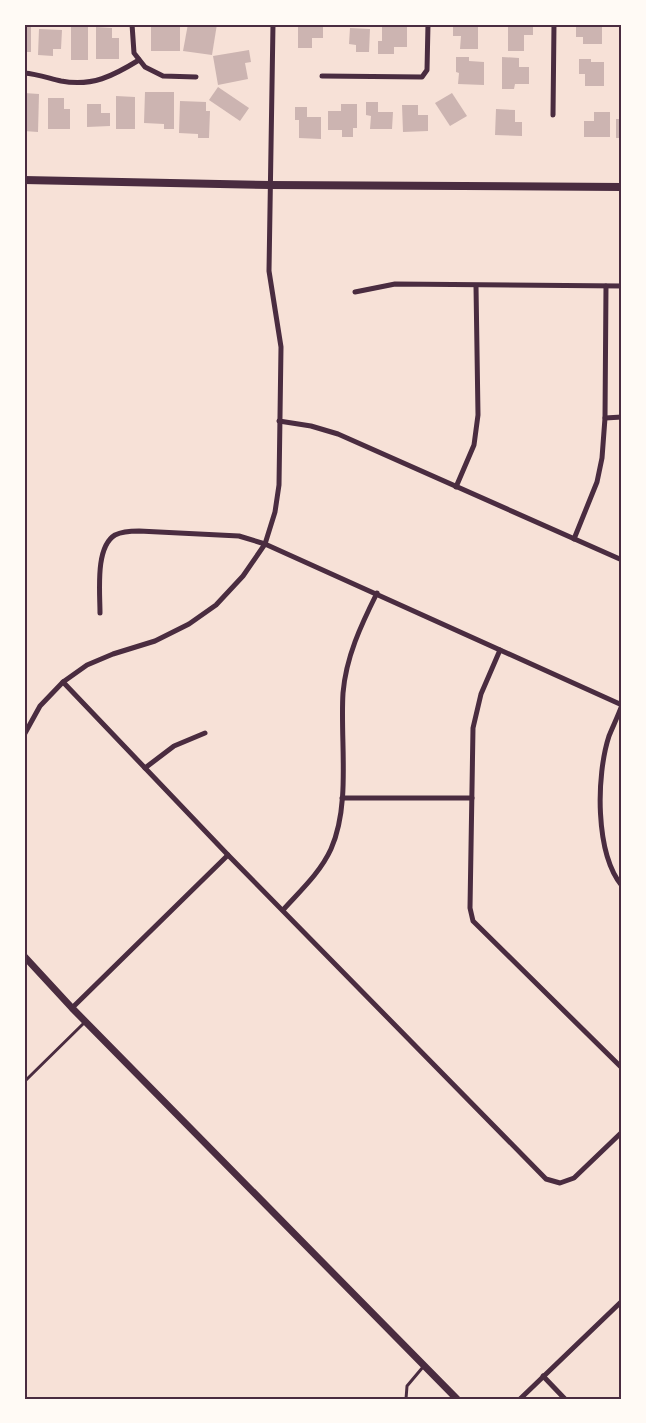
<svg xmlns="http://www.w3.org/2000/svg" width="646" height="1423" font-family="'Varela Round',sans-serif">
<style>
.building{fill:#ccb4b1}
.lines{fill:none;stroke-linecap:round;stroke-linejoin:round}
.service{stroke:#4a2c40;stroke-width:3}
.minor{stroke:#4a2c40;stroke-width:5}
.tertiary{stroke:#4a2c40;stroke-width:7}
.primary{stroke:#4a2c40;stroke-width:8}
.neatline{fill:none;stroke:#4a2c40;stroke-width:2}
</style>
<rect width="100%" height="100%" fill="#f7e1d7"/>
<g class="building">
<rect x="24" y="24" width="7" height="28"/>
<rect x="71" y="24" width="17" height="36"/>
<rect x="151" y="24" width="29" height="27"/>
<polygon points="188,24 217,24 212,55 183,51"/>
<polygon points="298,24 323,24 323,38 312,38 312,48 298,48"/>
<polygon points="382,24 392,24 392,27 407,27 407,47 394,47 394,54 378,54 378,41 382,41"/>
<polygon points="453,24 478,24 478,49 460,49 461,36 453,36"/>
<polygon points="508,24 533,24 533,35 524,35 524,51 508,51"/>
<polygon points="576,24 602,24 602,44 583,44 583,37 576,37"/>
<polygon points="96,27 112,28 112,38 119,38 119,59 96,59"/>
<polygon points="350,28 370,29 369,52 356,52 356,45 349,44"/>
<polygon points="39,29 62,30 61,49 53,49 53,56 38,55"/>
<polygon points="249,50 251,62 245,63 248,79 218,85 213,56"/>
<polygon points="456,57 469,57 469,61 484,62 484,85 458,84 459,73 456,72"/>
<polygon points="502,57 519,58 519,67 529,67 529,84 515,84 514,89 502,89"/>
<polygon points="579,59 591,59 591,62 604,62 604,86 585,86 585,74 579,74"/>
<polygon points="218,87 249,108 240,121 209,100"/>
<polygon points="145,92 174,92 174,129 164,129 164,124 144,123"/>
<polygon points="24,93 39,94 38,132 24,131"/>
<polygon points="452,93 467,116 450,126 435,103"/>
<polygon points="116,96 135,97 135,129 116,129"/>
<polygon points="48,98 64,98 64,109 70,109 70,129 48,129"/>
<polygon points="180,101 206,102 206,111 210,111 209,138 198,138 198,134 179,133"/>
<polygon points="366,102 378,102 378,112 393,112 392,129 370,129 371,116 366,115"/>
<polygon points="87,104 101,104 101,113 110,113 110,126 87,127"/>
<polygon points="341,104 357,104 357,128 353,128 353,137 342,137 342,130 328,130 328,111 341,111"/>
<polygon points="402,105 418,105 418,115 428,115 428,131 403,132"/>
<polygon points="295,107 307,107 307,117 321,117 321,139 299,138 299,120 295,120"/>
<polygon points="496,109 515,110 515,122 522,122 522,136 495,135"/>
<polygon points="594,112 610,112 610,137 584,137 584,121 594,121"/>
<rect x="616" y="119" width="6" height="19"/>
</g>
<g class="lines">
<g class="service">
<polyline points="24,1082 85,1022"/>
<polyline points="406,1399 407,1386 423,1367"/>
</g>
<g class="minor">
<polyline points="132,24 134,53 145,67 163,76 196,77"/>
<path d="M24 73C37 74 48 78 61 81 92 87 113 76 139 60"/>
<polyline points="322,76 422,77 427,70 428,24"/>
<polyline points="553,115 554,24"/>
<polyline points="355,292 395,284 622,286"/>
<polyline points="605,418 622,417"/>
<polyline points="279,421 311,426 338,434 622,560"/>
<polyline points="456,487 474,445 478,415 476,286"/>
<polyline points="574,539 597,482 602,458 605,418 606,286"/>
<path d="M100 613C100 592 95 547 115 535 123 531 131 531 139 531L239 536 265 544 622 705"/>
<polyline points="500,650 481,694 473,728 470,908 473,921 622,1068"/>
<polyline points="63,682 228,855 546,1179 560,1183 574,1178 622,1132"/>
<path d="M622 705C618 716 613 726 609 736 596 776 595 853 622 886"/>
<polyline points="24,735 40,706 63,682 87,665 113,654 155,641 189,624 216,605 243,576 265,544 275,512 279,485 281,347 269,271 273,24"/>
<polyline points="145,768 174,746 205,733"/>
<polyline points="342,798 472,798"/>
<path d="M283 910C300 891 320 873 331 849 351 804 340 742 343 693 346 657 361 625 377 593"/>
<polyline points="72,1008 228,855"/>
<polyline points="543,1376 565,1399"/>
<polyline points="520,1399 622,1301"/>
</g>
<polyline class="tertiary" points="24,956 72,1008 457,1399"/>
<polyline class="primary" points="24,180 270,185 622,187"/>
</g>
<rect width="646" height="1423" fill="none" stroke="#fffaf5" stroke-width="51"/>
<rect x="26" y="26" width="594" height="1372" class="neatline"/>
</svg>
